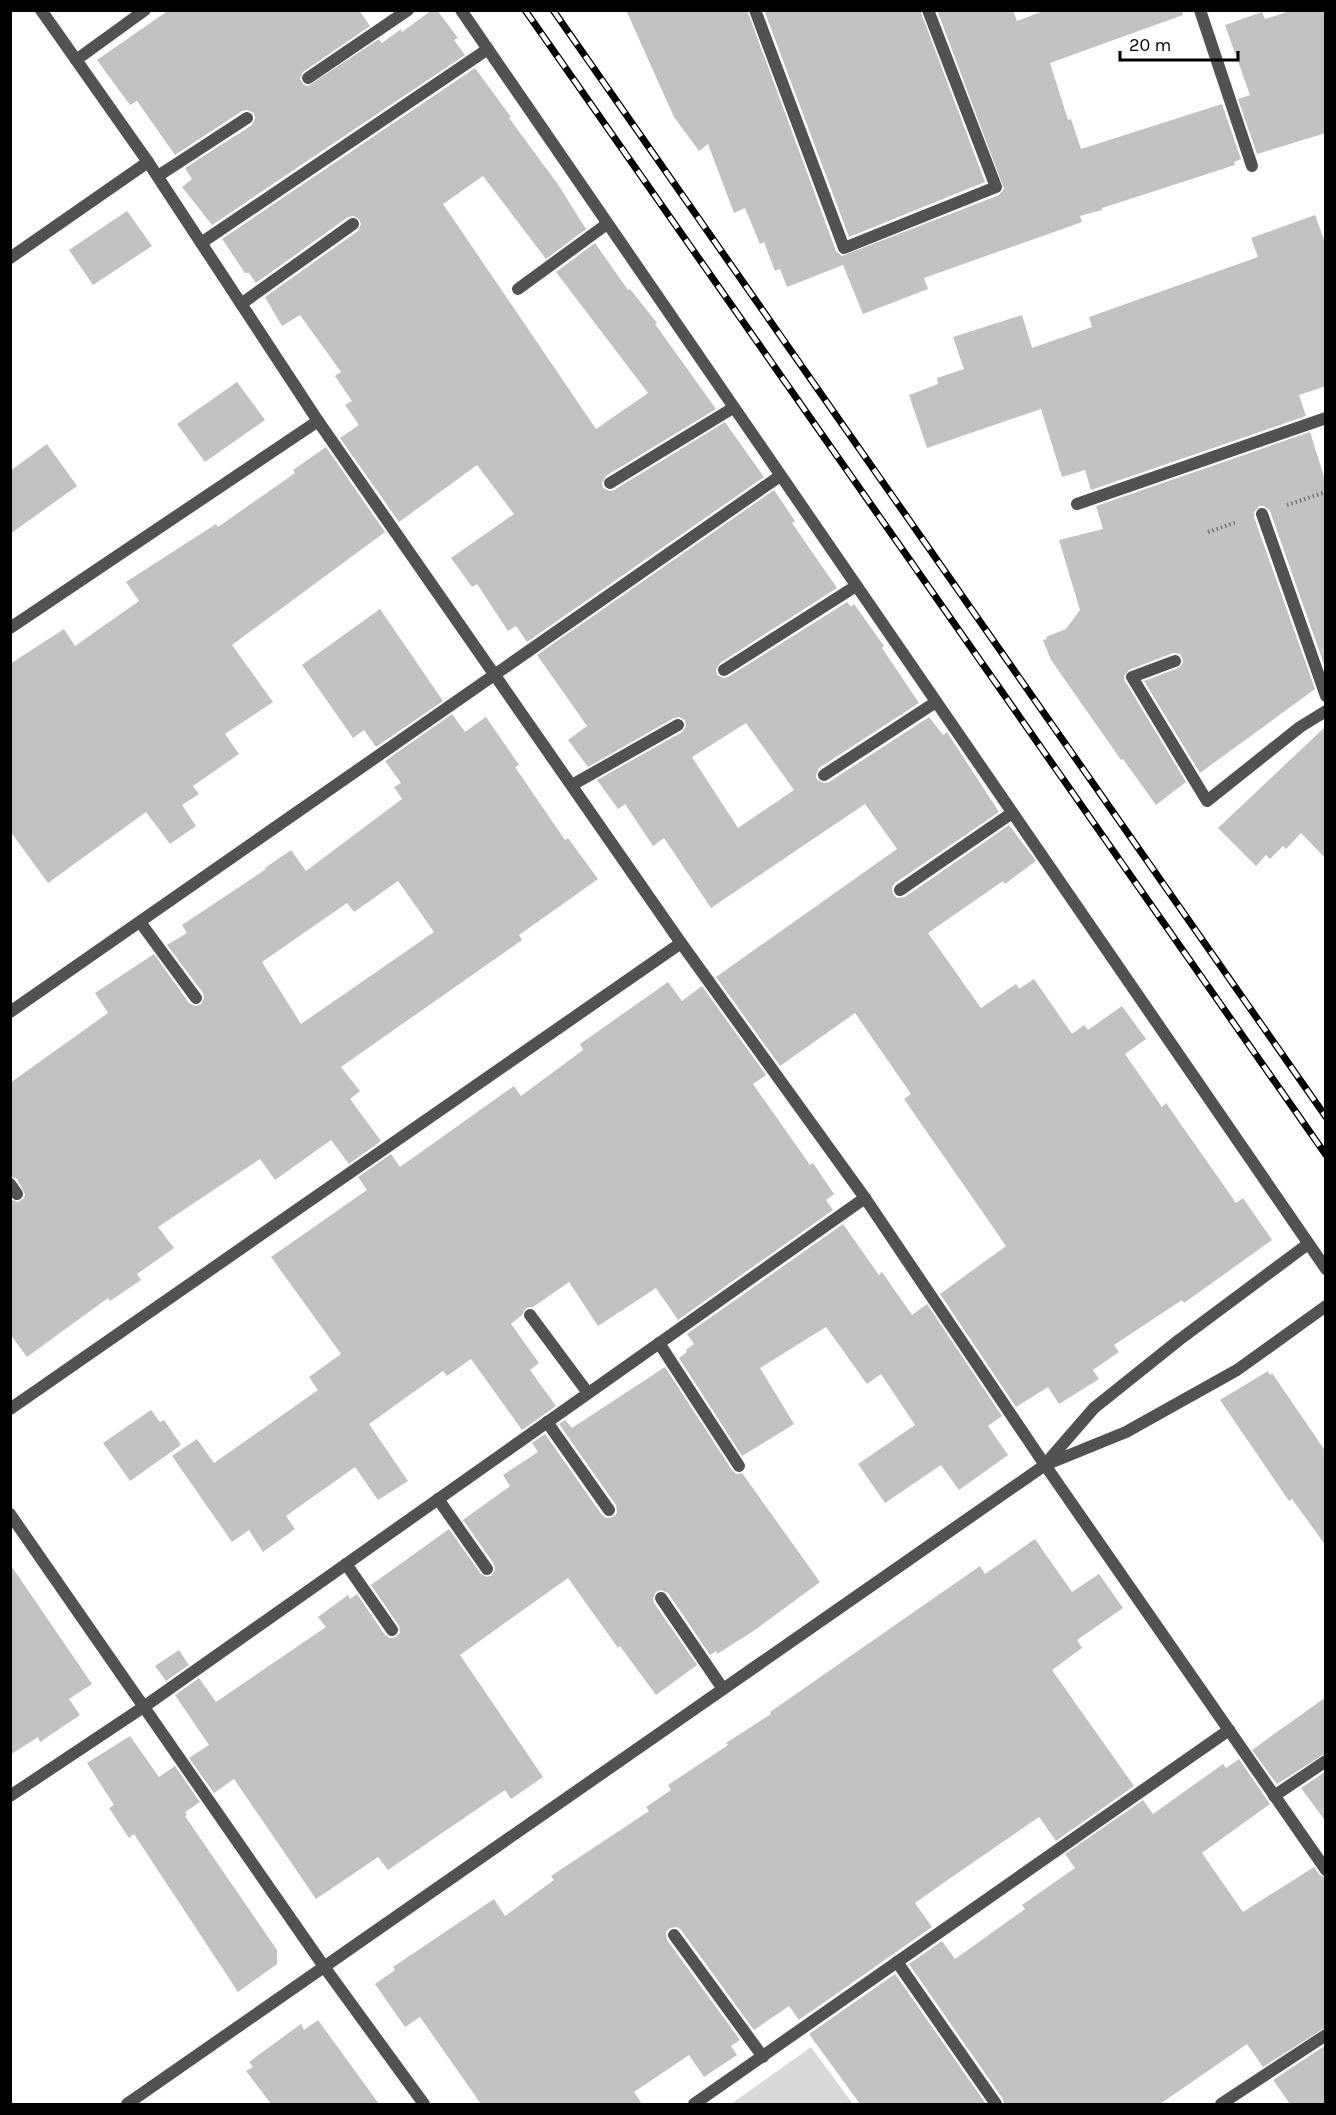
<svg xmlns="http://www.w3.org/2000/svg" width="1336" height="2115" font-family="Karla,sans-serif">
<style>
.park{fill:#d9d9d9}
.building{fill:#c2c2c2;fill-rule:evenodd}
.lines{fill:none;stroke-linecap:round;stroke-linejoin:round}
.path{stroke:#747474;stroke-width:4;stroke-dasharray:1.5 3;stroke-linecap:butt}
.lane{stroke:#525252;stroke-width:12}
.street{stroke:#525252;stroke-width:12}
.rail-casing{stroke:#000;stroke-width:7}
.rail{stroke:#fff;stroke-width:4.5;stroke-dasharray:14;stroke-linecap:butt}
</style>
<rect width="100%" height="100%" fill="#fff"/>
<polygon class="park" points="811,2047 853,2104 731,2104"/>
<g class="building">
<polygon points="169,10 359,10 370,26 303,72 300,79 304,85 308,86 379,39 382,43 401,29 402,32 432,10 437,10 458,38 454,40 465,55 212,225 182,187 192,179 185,168 252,125 255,118 254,113 247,110 242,111 175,155 137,101 130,105 97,60"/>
<polygon points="626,10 747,10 836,251 842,256 999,195 1004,189 937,10 1013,10 1017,21 1046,10 1182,10 1183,15 1050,63 1068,120 1071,119 1081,149 1222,104 1241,159 1234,162 1235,165 1102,208 1102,210 1080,216 1082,222 924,278 928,289 863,314 843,265 787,287 780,269 775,271 764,242 760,244 745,208 734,213 708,144 699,151 674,117"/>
<polygon points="764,10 920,10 985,182 849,237"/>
<polygon points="1293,10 1326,10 1326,133 1257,154 1238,99 1250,95 1225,25 1262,12 1265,19"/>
<polygon points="475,68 511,117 509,118 557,183 586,229 546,259 483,176 443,204 596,429 648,393 556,272 595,243 628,290 630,289 657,323 655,324 716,409 606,476 602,483 603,488 610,491 614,490 725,422 764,477 527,642 516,626 508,631 477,584 472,587 451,558 514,514 477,465 399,522 340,438 359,425 345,405 352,401 335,376 341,372 300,315 282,326 265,297 358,231 361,224 359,219 353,216 348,217 256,283 249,273 245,273 222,239"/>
<polygon points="127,211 152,246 93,285 69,250"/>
<polygon points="1315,215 1326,245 1326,386 1299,395 1306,416 1091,490 1085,470 1062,477 1041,409 927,448 909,395 938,384 937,378 964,369 953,337 1022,315 1032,348 1092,327 1089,317 1258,257 1251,238"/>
<polygon points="237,382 265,420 205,462 177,424"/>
<polygon points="1310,432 1326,483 1326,670 1270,511 1264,506 1259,506 1254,512 1254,517 1315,689 1200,773 1144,681 1178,668 1183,663 1182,658 1180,654 1173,653 1129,670 1124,676 1125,681 1186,782 1156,805 1123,759 1121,760 1051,660 1043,640 1047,639 1046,637 1066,629 1080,610 1059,540 1103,529 1096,506"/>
<polygon points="47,444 77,486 10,534 10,471"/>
<polygon points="326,447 385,532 232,645 273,702 225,734 239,754 193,786 199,794 182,805 196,826 170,844 146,812 48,883 10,831 10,664 64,629 75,646 139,601 126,582 216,524 218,527 295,473 293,470"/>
<path d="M774 490 795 521 792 523 837 588 720 663 716 670 717 675 724 678 728 677 847 602 851 607 854 604 884 646 882 648 919 703 819 768 816 775 817 780 824 783 829 782 929 717 943 735 947 732 999 812 895 883 892 887 893 894 897 898 905 897 1009 825 1036 861 1005 884 1003 881 928 933 981 1008 1016 984 1019 989 1034 979 1072 1034 1084 1025 1088 1030 1122 1006 1146 1039 1125 1054 1162 1107 1166 1103 1236 1203 1243 1198 1272 1240 1184 1303 1182 1300 1114 1345 1119 1352 1093 1370 1099 1379 1059 1404 1048 1387 1016 1407 940 1294 1006 1246 904 1099 911 1094 855 1013 780 1066 716 977 897 849 865 804 711 908 664 838 653 846 625 804 618 809 597 780 682 732 686 726 685 720 679 717 674 718 588 767 568 740 587 726 537 655ZM746 723 794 790 738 828 692 757Z"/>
<polygon points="380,609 443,701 376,747 364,730 353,738 302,665"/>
<path d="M452 714 465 732 486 717 519 765 515 767 565 840 568 838 598 879 519 935 522 940 341 1067 360 1091 350 1099 381 1141 349 1164 331 1140 275 1180 260 1159 158 1227 174 1248 137 1274 141 1280 110 1301 108 1298 27 1357 10 1334V1199L18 1202 24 1198 25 1194 17 1179 10 1176V1083L108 1013 95 993 154 954 189 1003 196 1006 201 1004 204 998 203 993 167 945 187 933 182 925 266 869 265 868 291 850 306 871 402 799 394 787 401 783 385 761ZM398 881 434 932 301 1024 262 962 347 903 354 912Z"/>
<polygon points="1326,726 1326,859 1301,833 1286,849 1283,846 1270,859 1266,855 1256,866 1218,828"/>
<polygon points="668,982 682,1001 702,986 766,1075 753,1084 810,1165 813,1163 834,1194 826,1200 833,1210 678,1320 656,1288 598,1326 569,1282 533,1307 526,1308 522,1315 511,1324 539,1363 530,1370 556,1406 522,1430 471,1359 447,1376 443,1371 369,1424 408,1481 378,1500 355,1467 286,1516 295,1529 263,1552 249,1530 232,1542 172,1456 197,1439 214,1463 318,1390 309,1377 341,1354 271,1257 367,1190 358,1177 391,1154 400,1167 514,1086 521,1096 583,1050 580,1044"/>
<polygon points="843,1224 879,1275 882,1272 912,1315 927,1304 1002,1416 988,1426 1008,1455 959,1490 941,1465 885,1503 858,1464 915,1425 881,1374 867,1384 826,1327 760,1368 794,1424 742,1456 679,1358 687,1352 686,1350 694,1344 687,1334"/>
<polygon points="665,1367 732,1470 736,1474 742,1473 820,1582 752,1632 717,1654 716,1651 710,1655 668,1593 661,1590 656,1592 653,1598 654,1603 697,1665 656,1695 620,1646 618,1648 568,1578 460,1655 543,1777 511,1799 505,1790 388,1870 378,1857 316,1899 234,1779 214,1793 189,1758 209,1745 175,1695 199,1678 216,1702 326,1627 318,1617 348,1595 350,1599 357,1594 385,1635 389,1638 396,1637 400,1633 399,1626 371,1585 449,1529 481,1574 487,1577 492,1575 495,1569 494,1564 463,1520 510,1486 503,1475 538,1452 532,1443 545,1434 602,1515 606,1518 613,1517 617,1513 616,1505 559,1424 565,1420 572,1428"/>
<polygon points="1268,1371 1270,1375 1272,1373 1326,1452 1326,1546 1292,1499 1289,1501 1220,1400"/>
<polygon points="151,1410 160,1422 164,1420 181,1445 130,1481 103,1443"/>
<polygon points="1035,1539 1072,1592 1099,1574 1123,1608 1077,1640 1082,1648 1052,1670 1134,1786 1056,1841 1039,1817 949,1879 915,1903 932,1927 799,2020 789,2006 754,2030 681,1930 677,1927 670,1928 666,1932 667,1940 740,2040 731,2046 737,2055 704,2077 689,2055 634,2092 642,2104 481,2104 420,2017 405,2027 375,1984 395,1970 393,1967 494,1899 505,1916 554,1880 551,1876 649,1811 646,1807 671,1790 668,1785 728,1745 726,1743 771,1714 770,1712 980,1566 985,1574"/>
<polygon points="10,1564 92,1684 69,1699 80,1715 40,1742 38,1737 10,1755"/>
<polygon points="179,1650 189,1665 166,1681 155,1666"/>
<polygon points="1326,1697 1326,1753 1277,1784 1252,1750"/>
<polygon points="130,1736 159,1777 175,1766 200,1802 185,1812 187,1815 185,1816 277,1950 277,1964 238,1992 134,1834 129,1838 109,1808 114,1805 87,1763"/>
<polygon points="1239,1759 1270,1804 1202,1853 1243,1912 1314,1867 1320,1875 1326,1878 1326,2027 1263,2067 1247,2044 1160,2104 1004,2104 1003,2099 909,1964 942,1941 955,1959 1025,1909 1022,1905 1075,1868 1065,1854 1143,1800 1153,1814 1223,1764 1226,1768"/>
<polygon points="1326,1771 1326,1822 1301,1788"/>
<polygon points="895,1974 986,2104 860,2104 809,2034"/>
<polygon points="318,2020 379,2104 271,2104 246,2071 253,2067 249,2062 301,2024 304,2030"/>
<polygon points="1326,2045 1326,2104 1290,2104 1273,2080"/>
</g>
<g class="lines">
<g class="path">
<polyline points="1287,505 1326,492"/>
<polyline points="1208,532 1237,522"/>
</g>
<g class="lane">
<polyline points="1200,10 1252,166"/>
<polyline points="76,60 145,10"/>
<polyline points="308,78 408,10"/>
<polyline points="158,176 247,118"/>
<polyline points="201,243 488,49"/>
<polyline points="518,289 607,224"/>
<polyline points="241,304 353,224"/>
<polyline points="610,483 733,408"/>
<polyline points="1077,504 1326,418"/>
<polyline points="1262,514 1326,696"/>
<polyline points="1175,661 1132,677 1207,801 1300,727 1326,711"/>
<polyline points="724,670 856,586"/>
<polyline points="824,775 936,702"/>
<polyline points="572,785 678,725"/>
<polyline points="900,890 1012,813"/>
<polyline points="140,922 196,998"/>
<polyline points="10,1184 17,1194"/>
<polyline points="530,1315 588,1393"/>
<polyline points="659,1343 739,1466"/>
<polyline points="547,1422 609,1510"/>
<polyline points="438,1499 487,1569"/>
<polyline points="346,1564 392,1630"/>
<polyline points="661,1598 723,1689"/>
<polyline points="674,1935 763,2057"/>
</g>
<g class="street">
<polyline points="41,10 148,162 318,421 681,943 865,1198 1045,1465 1326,1870"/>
<polyline points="461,10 1326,1269"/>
<polyline points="755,10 844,248 996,187 928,10"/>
<polyline points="10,258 148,162"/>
<polyline points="10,628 318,421"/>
<polyline points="10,1012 780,476"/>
<polyline points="10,1409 681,943"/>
<polyline points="1048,1461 1094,1408 1179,1340 1308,1244"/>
<polyline points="10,1514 325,1968 424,2104"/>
<polyline points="10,1796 145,1706 865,1198"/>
<polyline points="1274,1796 1326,1761"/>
<polyline points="897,1962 996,2104"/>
<polyline points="127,2104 1045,1465 1126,1432 1237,1370 1326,1306"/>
<polyline points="694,2104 1229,1730"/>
<polyline points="1221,2104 1326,2035"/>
</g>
<defs>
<g id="rail">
<polyline points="525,10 1326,1155"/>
<polyline points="553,10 1326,1117"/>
</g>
</defs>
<use href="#rail" class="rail-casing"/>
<use href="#rail" class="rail"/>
</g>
<rect width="1336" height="2115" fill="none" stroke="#000000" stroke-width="24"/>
<path d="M1120 51v9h118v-9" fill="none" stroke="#000000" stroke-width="3"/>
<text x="1129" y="51" font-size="18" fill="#000000" stroke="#ffffff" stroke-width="4.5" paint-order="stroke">20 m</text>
</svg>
